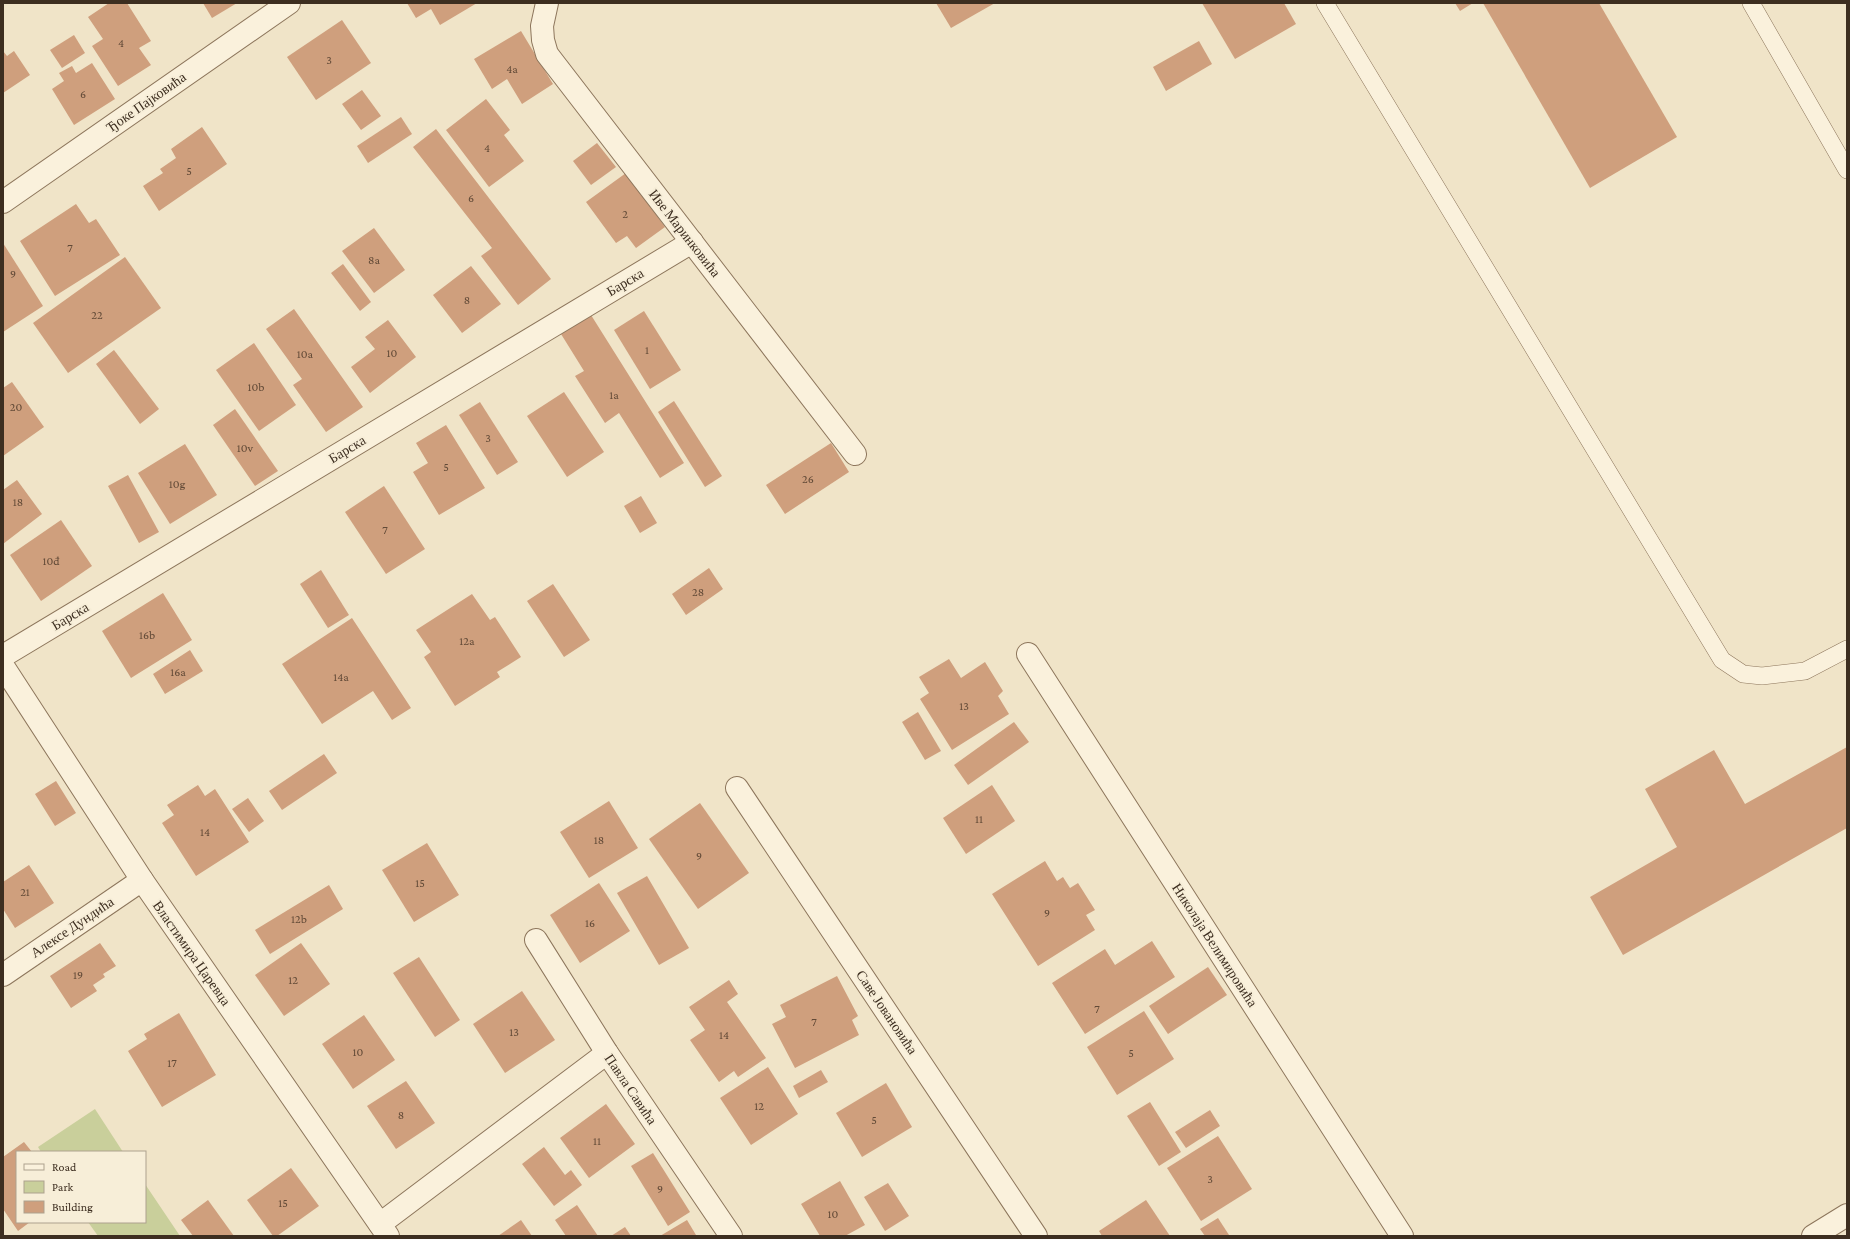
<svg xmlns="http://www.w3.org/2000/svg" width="1850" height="1239" font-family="'Crimson Pro',serif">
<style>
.green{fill:#c9cf9b}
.building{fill:#cf9f7d}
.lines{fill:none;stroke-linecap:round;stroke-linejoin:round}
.lane-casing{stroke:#8d765c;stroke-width:18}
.street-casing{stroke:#8d765c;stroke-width:24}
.lane{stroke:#faf1dc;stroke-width:17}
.street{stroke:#faf1dc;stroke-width:22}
.labels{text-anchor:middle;stroke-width:4;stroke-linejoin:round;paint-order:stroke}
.number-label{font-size:12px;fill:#624a37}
.street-label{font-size:14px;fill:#3d2e20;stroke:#f7eed8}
</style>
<rect width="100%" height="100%" fill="#f0e4c8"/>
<g class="green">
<polygon points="95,1109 123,1152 41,1152 38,1147"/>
<polygon points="145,1184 180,1236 98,1236 88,1222 145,1222"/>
</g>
<g class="building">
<polygon points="109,3 127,3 151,41 139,48 151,65 118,86 92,46 103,39 88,17"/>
<polygon points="203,3 237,3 212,18"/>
<polygon points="407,3 477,3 440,25 431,9 416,18"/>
<polygon points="936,3 995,3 951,28"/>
<polygon points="1202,3 1284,3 1296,24 1235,59"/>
<polygon points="1455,3 1473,3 1460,11"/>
<polygon points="1483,3 1599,3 1677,137 1590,188"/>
<polygon points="342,20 371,63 316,100 287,57"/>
<polygon points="521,31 553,84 522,104 507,79 492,89 474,59"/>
<polygon points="74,35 85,53 62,68 50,50"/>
<polygon points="1199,41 1212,64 1166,91 1153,67"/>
<polygon points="3,51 7,56 14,51 30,75 3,93"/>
<polygon points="92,63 115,99 74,125 52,89 64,81 59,73 72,66 76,73"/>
<polygon points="362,90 381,116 361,130 342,104"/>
<polygon points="486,99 510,130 504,135 524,161 489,187 446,130"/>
<polygon points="401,117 412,134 368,163 357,146"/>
<polygon points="202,127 227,164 159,211 143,186 163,173 160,169 176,158 171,149"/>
<polygon points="436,129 551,279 518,305 481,256 492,248 413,147"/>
<polygon points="597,143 616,167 591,185 573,161"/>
<polygon points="626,173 665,227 636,248 627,236 616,243 586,202"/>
<polygon points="76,204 89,223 96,219 120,255 55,296 20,241"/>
<polygon points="374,228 405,270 374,293 342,251"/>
<polygon points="3,243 43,306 3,332"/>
<polygon points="125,257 161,308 68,373 33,323"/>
<polygon points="343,264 371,302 360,311 331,273"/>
<polygon points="471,266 501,304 462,333 433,295"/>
<polygon points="294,309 363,407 326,432 293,385 302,379 266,329"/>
<polygon points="644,311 681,370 650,389 614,330"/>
<polygon points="591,315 684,463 660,478 619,413 605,423 575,376 584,371 561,334"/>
<polygon points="388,320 416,357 370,393 351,367 375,349 365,337"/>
<polygon points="254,343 296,405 259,431 216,370"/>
<polygon points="114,350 159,409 140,424 96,364"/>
<polygon points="12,382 44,427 3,456 3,388"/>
<polygon points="564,392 604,452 567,477 527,416"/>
<polygon points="674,401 722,476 705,487 658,412"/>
<polygon points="480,402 518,462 497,475 459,415"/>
<polygon points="235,409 278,471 255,486 213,425"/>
<polygon points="446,425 485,488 439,515 413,472 428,463 416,443"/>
<polygon points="831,443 849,472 785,514 766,485"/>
<polygon points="185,444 217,495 170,524 138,473"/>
<polygon points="128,475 159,532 139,543 108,486"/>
<polygon points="17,480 42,514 3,544 3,490"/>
<polygon points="384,486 425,549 386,574 345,512"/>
<polygon points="641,496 657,523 640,533 624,506"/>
<polygon points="61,520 92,566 41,601 10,555"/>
<polygon points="709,568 723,589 686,615 672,594"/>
<polygon points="321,570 349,615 328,628 300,584"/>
<polygon points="553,584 590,640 564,657 527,601"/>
<polygon points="163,593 192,640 131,678 102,631"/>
<polygon points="472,594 490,620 495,617 521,657 497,672 500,677 455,706 424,657 431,652 416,630"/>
<polygon points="352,618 411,708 392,720 373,691 322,724 282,664"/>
<polygon points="190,650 203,671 165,694 153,674"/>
<polygon points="949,659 961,678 985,662 1003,691 998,696 1009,714 952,750 920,699 929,693 919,677"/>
<polygon points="918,712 941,751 925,760 902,722"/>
<polygon points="1014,722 1029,742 968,785 954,765"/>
<polygon points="1847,747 1847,828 1623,955 1590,897 1677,847 1645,789 1714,750 1745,804"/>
<polygon points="324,754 337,773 282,810 269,791"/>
<polygon points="56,781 76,813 55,826 35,794"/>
<polygon points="198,785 205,796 215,789 249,842 196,876 162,823 174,815 167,805"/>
<polygon points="992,785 1015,821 966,854 943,818"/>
<polygon points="248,798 264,821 249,832 232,809"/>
<polygon points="609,801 638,848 589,878 560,832"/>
<polygon points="700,803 749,873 698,909 649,839"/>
<polygon points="427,843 459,895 414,922 382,870"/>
<polygon points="1045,861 1057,881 1063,877 1070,888 1078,883 1095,910 1086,915 1095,930 1038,966 992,894"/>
<polygon points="29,865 54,903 15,928 3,909 3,882"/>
<polygon points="647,876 689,948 659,965 617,893"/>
<polygon points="599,883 630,931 580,963 550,915"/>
<polygon points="329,885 343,909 270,954 255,930"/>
<polygon points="1152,941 1175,977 1085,1034 1052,983 1105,949 1115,965"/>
<polygon points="100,943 116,966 103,974 105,977 93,985 97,991 71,1008 50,976"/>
<polygon points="301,943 330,984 284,1016 255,975"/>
<polygon points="419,957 460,1020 435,1037 393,973"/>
<polygon points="1208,967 1227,995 1168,1034 1149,1006"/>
<polygon points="837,976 858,1016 852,1020 859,1035 795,1068 772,1024 786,1017 780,1005"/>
<polygon points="729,980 738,994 727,1002 766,1058 738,1077 734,1071 719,1082 690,1040 705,1030 689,1007"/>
<polygon points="522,991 555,1040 505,1073 473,1024"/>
<polygon points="1144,1011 1174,1059 1117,1095 1087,1047"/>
<polygon points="179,1013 216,1075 162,1107 128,1051 147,1039 144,1034"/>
<polygon points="364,1015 395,1060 353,1089 322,1044"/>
<polygon points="768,1067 798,1114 751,1145 720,1098"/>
<polygon points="821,1070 828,1082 799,1098 793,1086"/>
<polygon points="406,1081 435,1123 396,1149 367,1106"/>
<polygon points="886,1083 912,1127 862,1157 836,1113"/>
<polygon points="1150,1102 1181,1152 1159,1166 1127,1116"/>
<polygon points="606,1104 635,1144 589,1178 560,1138"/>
<polygon points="1210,1110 1220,1126 1186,1148 1175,1132"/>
<polygon points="1218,1136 1252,1189 1201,1221 1167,1168"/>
<polygon points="24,1142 32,1152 17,1152 17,1222 30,1222 18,1231 3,1209 3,1157"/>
<polygon points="544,1147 565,1175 571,1170 582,1185 554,1206 522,1164"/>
<polygon points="653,1153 690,1212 668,1226 631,1166"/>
<polygon points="291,1168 319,1206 277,1236 273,1236 247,1200"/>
<polygon points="840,1181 865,1225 845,1236 820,1236 801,1204"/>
<polygon points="888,1183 909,1216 885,1231 864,1197"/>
<polygon points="208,1200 234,1236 193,1236 181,1220"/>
<polygon points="1146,1200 1170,1236 1102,1236 1099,1231"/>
<polygon points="577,1205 598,1236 566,1236 555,1220"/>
<polygon points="1218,1218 1229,1235 1205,1236 1200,1229"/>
<polygon points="521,1220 532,1236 498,1236"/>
<polygon points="687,1220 696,1235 660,1236"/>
<polygon points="625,1227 631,1236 611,1236"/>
</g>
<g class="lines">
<defs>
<g id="lane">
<polyline points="1325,3 1722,660 1743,674 1762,676 1805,671 1847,649"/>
<polyline points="1751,3 1847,170"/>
</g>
<g id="street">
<polyline points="547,3 542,26 543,40 547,54 855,454"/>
<polyline points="3,202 289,3"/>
<polyline points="1028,654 1402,1236"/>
<polyline points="3,656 692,242"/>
<polyline points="3,666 142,880 388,1236"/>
<polyline points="737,788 1036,1236"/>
<polyline points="536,940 607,1053 731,1236"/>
<polyline points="3,975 142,880"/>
<polyline points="380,1224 607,1053"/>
<polyline points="1813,1236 1847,1215"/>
</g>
</defs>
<use href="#lane" class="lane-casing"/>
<use href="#street" class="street-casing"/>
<use href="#lane" class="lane"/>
<use href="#street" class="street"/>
</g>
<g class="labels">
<g class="number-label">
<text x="121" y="47">4</text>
<text x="329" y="64">3</text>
<text x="512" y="73">4a</text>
<text x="83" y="98">6</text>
<text x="487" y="152">4</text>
<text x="189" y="175">5</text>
<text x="471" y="202">6</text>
<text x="625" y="218">2</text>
<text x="70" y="252">7</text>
<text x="374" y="264">8a</text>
<text x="13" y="278">9</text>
<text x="467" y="304">8</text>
<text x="97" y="319">22</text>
<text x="647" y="354">1</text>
<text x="392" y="357">10</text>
<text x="305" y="358">10a</text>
<text x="256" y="391">10b</text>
<text x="614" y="399">1a</text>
<text x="16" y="411">20</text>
<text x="488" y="442">3</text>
<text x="245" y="452">10v</text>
<text x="446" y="471">5</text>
<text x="808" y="483">26</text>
<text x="177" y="488">10g</text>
<text x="18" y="506">18</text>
<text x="385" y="534">7</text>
<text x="51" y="565">10đ</text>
<text x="698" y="596">28</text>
<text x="147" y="639">16b</text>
<text x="467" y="645">12a</text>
<text x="178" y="676">16a</text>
<text x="341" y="681">14a</text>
<text x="964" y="710">13</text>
<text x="979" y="823">11</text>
<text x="205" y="836">14</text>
<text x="599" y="844">18</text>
<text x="699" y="860">9</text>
<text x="420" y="887">15</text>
<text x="25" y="896">21</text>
<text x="1047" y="917">9</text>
<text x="299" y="923">12b</text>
<text x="590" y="927">16</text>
<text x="78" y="979">19</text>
<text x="293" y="984">12</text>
<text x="1097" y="1013">7</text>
<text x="814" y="1026">7</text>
<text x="514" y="1036">13</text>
<text x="724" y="1039">14</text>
<text x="358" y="1056">10</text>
<text x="1131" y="1057">5</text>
<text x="172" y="1067">17</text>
<text x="759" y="1110">12</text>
<text x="401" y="1119">8</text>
<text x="874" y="1124">5</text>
<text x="597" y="1145">11</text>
<text x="1210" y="1183">3</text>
<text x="660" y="1193">9</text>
<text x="283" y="1207">15</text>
<text x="833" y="1218">10</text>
</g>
<g class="street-label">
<text transform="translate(146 102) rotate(-35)" y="5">Ђоке Пајковића</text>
<text transform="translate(685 233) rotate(52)" y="5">Иве Маринковића</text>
<text transform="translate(625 282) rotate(-31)" y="5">Барска</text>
<text transform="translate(347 449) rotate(-31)" y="5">Барска</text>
<text transform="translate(70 616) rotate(-31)" y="5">Барска</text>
<text transform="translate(72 927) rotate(-34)" y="5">Алексе Дундића</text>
<text transform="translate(1215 945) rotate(57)" y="5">Николаја Велимировића</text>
<text transform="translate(192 953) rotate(55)" y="5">Властимира Царевца</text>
<text transform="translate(887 1012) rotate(56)" y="5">Саве Јовановића</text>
<text transform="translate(631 1089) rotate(56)" y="5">Павла Савића</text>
</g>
</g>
<rect width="1850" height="1239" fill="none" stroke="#3d2e20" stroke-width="8"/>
<rect x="16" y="1151" width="130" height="72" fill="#f7eed8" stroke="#ada18e"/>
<rect x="24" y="1164" width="20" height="6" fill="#faf1dc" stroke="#ada18e"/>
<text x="52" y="1171" font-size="12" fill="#3d2e20">Road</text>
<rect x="24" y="1181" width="20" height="12" fill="#c9cf9b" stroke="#ada18e"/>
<text x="52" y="1191" font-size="12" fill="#3d2e20">Park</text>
<rect x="24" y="1201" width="20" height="12" fill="#cf9f7d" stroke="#ada18e"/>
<text x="52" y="1211" font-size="12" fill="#3d2e20">Building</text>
</svg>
